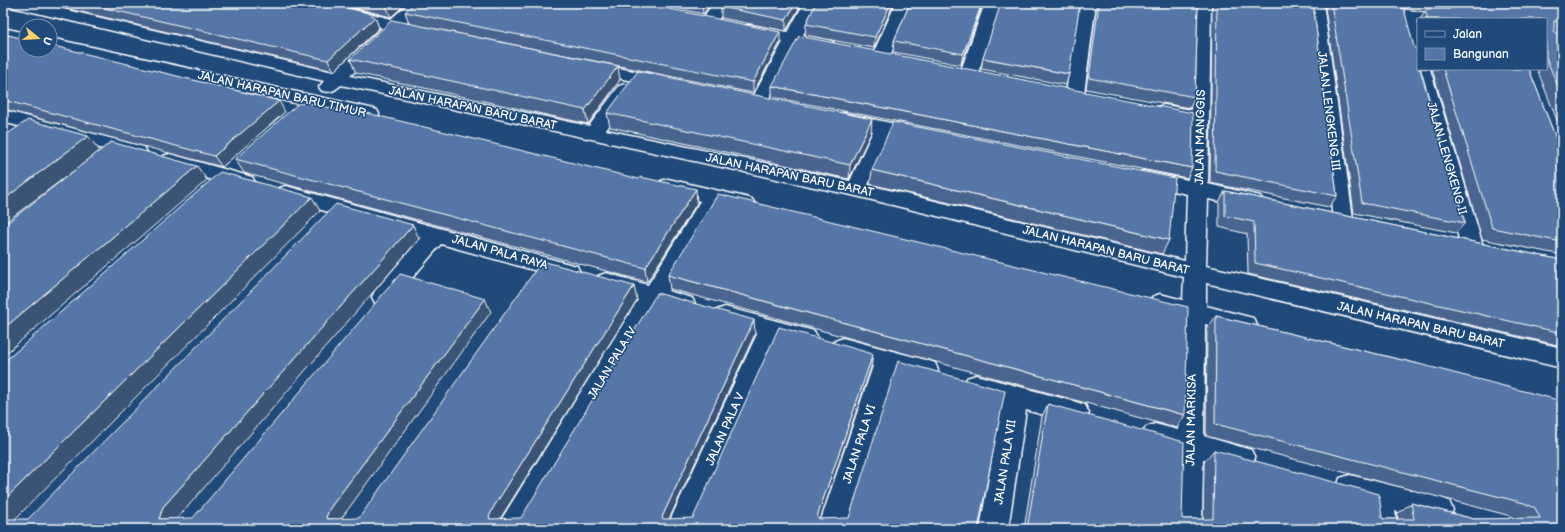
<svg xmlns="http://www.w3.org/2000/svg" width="1565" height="532" font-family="'Balsamiq Sans',sans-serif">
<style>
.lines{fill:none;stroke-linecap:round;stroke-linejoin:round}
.minor-casing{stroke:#fff;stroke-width:3}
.minor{fill:#1f4a7a;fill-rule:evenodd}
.wall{fill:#48658f;stroke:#fff}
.shaded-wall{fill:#3b5374;stroke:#fff}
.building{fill:#5476a6;stroke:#fff}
.labels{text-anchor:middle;stroke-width:3;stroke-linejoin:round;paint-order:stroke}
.street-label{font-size:12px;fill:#fff;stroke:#1f4a7a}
</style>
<rect width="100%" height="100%" fill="#1f4a7a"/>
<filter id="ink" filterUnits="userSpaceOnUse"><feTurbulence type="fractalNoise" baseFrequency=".025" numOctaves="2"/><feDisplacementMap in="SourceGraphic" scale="8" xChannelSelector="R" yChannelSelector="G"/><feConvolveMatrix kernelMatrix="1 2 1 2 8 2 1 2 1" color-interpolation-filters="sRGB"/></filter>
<g filter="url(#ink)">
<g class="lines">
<defs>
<g id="minor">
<path d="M8 3H37L333 72 382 28 373 23 305 6 303 3H330L391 19 409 3H426L405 24 423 27 425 31 423 35 417 36 397 32 350 76 589 126 619 86 625 84 631 86 634 90 606 130 850 181 873 131 835 123 833 119 835 115 842 113 920 129 927 131 930 135 927 139 920 141 890 135 868 185 1185 261 1187 194 1137 183 1134 178 1137 173 1144 171 1188 180 1190 122 1157 115 1155 111 1157 107 1164 105 1191 110 1195 3H1211L1208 184 1260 196 1263 201 1260 206 1253 208 1208 199 1206 266 1562 348V368L1206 283V306L1253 318 1257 325 1253 332 1245 334 1205 324 1204 436 1251 450 1255 458 1251 466 1242 470 1203 459 1202 529H1174L1177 452 1146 443 1142 435 1146 427 1155 424 1178 430 1182 318 1152 309 1149 303 1152 297 1160 294 1183 300 1184 277 856 196 341 85C334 91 330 93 322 91L319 87 324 81 16 8 10 6Z"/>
<polygon points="713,3 729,3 715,25 709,26 703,25 701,21"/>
<polygon points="804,3 820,3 803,35 832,41 835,45 832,49 826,50 798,45 765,106 759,108 753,106 750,102 783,42 744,34 742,30 744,26 750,25 788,32"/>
<polygon points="896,3 912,3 890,56 887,60 881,61 875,60 872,56"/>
<polygon points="985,3 1001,3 978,73 975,77 969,78 963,77 960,73"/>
<polygon points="1080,3 1096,3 1084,93 1081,97 1075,99 1069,97 1066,93"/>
<polygon points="1307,3 1362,3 1434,14 1440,16 1442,19 1418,19 1418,21 1416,21 1418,27 1418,62 1412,61 1409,57 1399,18 1331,8 1325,6 1323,3 1353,219 1350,224 1343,227 1336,224 1333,219"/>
<polygon points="3,28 26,33 26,43 3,38"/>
<polygon points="50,38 370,108 377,110 379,114 377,118 370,120 50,48"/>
<polygon points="589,62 663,77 669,78 672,82 669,86 663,87 583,71 580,67 583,63"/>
<polygon points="1418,64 1418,69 1430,69 1483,246 1480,252 1472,254 1464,252 1461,246 1412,69 1415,65"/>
<polygon points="3,110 144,147 147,152 144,157 137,158 3,122"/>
<polygon points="170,154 252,177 255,182 252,187 245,189 163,166 160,161 163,156"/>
<polygon points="668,179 745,197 752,199 755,204 752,209 745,211 719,205 668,291 692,298 695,304 692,310 684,313 659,306 526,529 497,529 501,520 638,300 598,288 595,282 598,276 606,273 648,285 700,201 661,191 658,186 661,181"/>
<polygon points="286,186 569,264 577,266 580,272 577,278 569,280 441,244 391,303 383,306 375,303 372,297 375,291 421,238 279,198 276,193 279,188"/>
<polygon points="725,307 814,331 818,338 814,345 806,348 778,340 694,529 666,529 757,334 717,322 713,316 717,310"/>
<polygon points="843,338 926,360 935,363 938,370 935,377 926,380 895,372 846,529 818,529 873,366 835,355 831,348 835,341"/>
<polygon points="976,375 1076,402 1085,405 1089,413 1085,421 1076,424 1026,410 1008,529 980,529 1002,403 967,392 964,385 967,378"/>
<polygon points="1350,475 1439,497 1449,501 1453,510 1449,519 1439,523 1395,511 1398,529 1370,529 1367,504 1340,496 1337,487 1340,478"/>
</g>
</defs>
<use href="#minor" class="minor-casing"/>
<use href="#minor" class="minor"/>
</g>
<g class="wall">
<polygon points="43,3 326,3 375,17 379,28 334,71"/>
<polygon points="336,3 407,3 391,17"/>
<polygon points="651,3 712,3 703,14"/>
<polygon points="802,3 786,31 721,18 721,7"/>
<polygon points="816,3 894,3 874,48 805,35 806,24"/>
<polygon points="910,3 983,3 961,65 893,52 894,41"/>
<polygon points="1097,3 1198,3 1195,97 1190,108 1086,89"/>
<polygon points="1212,3 1313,3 1337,196 1329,207 1210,183"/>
<polygon points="1328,3 1363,3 1418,60 1465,223 1456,233 1354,213 1325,8"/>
<polygon points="1371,3 1562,3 1562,133 1537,69 1546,69 1546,19 1420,19 1425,12"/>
<polygon points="405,12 780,43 753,93 436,29 620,80 588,124 356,73 350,59 409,23"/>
<polygon points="3,34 285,112 222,167 3,109"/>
<polygon points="983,58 1069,74 1066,85 981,69"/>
<polygon points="1432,69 1529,69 1562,154 1562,255 1482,239"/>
<polygon points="772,86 1192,168 1187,178 772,97"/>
<polygon points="607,113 871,133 849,179 610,127"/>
<polygon points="235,159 697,203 647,282 244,173"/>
<polygon points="872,170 1169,240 1162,254 870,184"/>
<polygon points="1225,191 1562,260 1562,346 1248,274 1247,234 1219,227 1219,202"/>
<polygon points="668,275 1185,415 1177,428 670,289"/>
<polygon points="1216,316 1419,364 1562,529 1024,529 1042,416 1048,404 1183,519 1203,519 1204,462 1214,450 1382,518 1384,519 1398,519 1397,514 1411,503 1474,519 1517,519 1507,515 1206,436 1207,329"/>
</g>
<g class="shaded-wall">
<polygon points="3,3 7,3 8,6 3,10"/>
<polygon points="390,3 407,3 391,17 386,6"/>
<polygon points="702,3 712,3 703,14"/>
<polygon points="796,3 802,3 786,31 786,20"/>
<polygon points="891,3 894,3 874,48 875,37"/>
<polygon points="982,3 983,3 961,65 963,54"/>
<polygon points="375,17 379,28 334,71 328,60"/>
<polygon points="780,32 780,43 753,93 753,82"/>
<polygon points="618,66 620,80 588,124 585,110"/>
<polygon points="279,101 285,112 222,167 214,156"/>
<polygon points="872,119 871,133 849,179 850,165"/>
<polygon points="88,136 100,151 3,224 3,200"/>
<polygon points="197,166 207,180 3,356 3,329"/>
<polygon points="696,189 697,203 647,282 645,268"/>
<polygon points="312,197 320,211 15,519 3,525 3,501"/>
<polygon points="413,225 419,239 177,519 159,519 163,507"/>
<polygon points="634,286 637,300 500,519 496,528 489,517 493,508"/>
<polygon points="485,299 491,312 341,519 327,519 326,517 330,508"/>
<polygon points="754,320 755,334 665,528 662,517"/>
<polygon points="873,354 871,367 817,529 817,517"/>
</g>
<g class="building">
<polygon points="83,3 326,3 368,13 375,17 328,60"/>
<polygon points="374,3 390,3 386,6"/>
<polygon points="414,3 641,3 780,32 753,82 405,12"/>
<polygon points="723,3 796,3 786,20 721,7"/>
<polygon points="816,3 891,3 875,37 806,24"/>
<polygon points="910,3 982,3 963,54 894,41"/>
<polygon points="1001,3 1080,3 1069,74 983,58"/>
<polygon points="1099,3 1198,3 1195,97 1089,78"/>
<polygon points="1217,3 1313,3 1337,196 1215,171"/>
<polygon points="1331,3 1363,3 1404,9 1414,47 1418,52 1418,58 1417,59 1418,62 1418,69 1420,69 1465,223 1362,203"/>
<polygon points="1445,3 1562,3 1562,22 1554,21 1554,33 1562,34 1562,97 1546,57 1546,19 1427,19 1427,16 1425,11 1427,9 1450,9 1448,3"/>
<polygon points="392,20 618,66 585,110 350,59"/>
<polygon points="3,34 26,39 26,50 50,50 50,45 279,101 214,156 3,100"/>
<polygon points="799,36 1193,113 1192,168 772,86"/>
<polygon points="1443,69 1529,69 1562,154 1562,242 1492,228"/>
<polygon points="638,71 872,119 850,165 607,113"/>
<polygon points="304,102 339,110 342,107 639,179 640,177 696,189 645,268 235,159 299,103 302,104"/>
<polygon points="28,120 88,136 3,200 3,137"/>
<polygon points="893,122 1175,178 1169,240 872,170"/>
<polygon points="111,142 197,166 3,329 3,226"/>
<polygon points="220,172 312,197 3,501 3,363"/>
<polygon points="1225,191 1562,260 1562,333 1255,263 1254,222 1225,216"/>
<polygon points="718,194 1188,307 1185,415 668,275"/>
<polygon points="336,204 413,225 163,507 159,519 193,518 400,274 485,299 330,508 326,517 327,519 359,518 542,261 634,286 493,508 489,517 490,519 521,518 657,293 754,320 662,517 663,519 693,518 779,327 873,354 817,517 819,519 849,518 898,361 1005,391 978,529 3,529 3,519 28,519"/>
<polygon points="1216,316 1419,364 1562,401 1562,529 1027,529 1048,404 1184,442 1182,518 1183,519 1213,519 1214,450 1379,494 1382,518 1384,519 1414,519 1411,503 1474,519 1540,518 1535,508 1524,503 1215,424"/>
</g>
</g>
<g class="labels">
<g class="street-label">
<text transform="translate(282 94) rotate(13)" y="4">JALAN HARAPAN BARU TIMUR</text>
<text transform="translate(473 108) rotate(12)" y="4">JALAN HARAPAN BARU BARAT</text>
<text transform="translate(1329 111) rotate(83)" y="4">JALAN LENGKENG III</text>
<text transform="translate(1200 137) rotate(-89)" y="4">JALAN MANGGIS</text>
<text transform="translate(1447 158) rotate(74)" y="4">JALAN LENGKENG II</text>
<text transform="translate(790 175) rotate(12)" y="4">JALAN HARAPAN BARU BARAT</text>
<text transform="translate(1106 250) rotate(14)" y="4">JALAN HARAPAN BARU BARAT</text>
<text transform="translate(500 252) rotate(16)" y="4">JALAN PALA RAYA</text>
<text transform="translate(1421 325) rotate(13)" y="4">JALAN HARAPAN BARU BARAT</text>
<text transform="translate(612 363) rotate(-59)" y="4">JALAN PALA IV</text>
<text transform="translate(1191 420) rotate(-89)" y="4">JALAN MARKISA</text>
<text transform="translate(725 429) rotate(-66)" y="4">JALAN PALA V</text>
<text transform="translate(859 444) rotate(-72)" y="4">JALAN PALA VI</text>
<text transform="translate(1005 462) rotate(-81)" y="4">JALAN PALA VII</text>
</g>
</g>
<rect width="1565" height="532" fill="none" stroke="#1f4a7a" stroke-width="16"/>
<rect x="8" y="8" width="1549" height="516" fill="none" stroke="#fff" stroke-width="1.5" filter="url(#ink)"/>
<rect x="1417" y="18" width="130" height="52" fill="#1f4a7a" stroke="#7992af"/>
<rect x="1425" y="31" width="20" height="6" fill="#1f4a7a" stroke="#7992af"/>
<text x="1453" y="38" font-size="12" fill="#ffffff">Jalan</text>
<rect x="1425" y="48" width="20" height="12" fill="#5476a6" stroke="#7992af"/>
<text x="1453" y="58" font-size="12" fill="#ffffff">Bangunan</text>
<g transform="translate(38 38) rotate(108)"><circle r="19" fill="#1f4a7a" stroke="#7992af"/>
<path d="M0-3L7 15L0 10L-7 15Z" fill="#ffd166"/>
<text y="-6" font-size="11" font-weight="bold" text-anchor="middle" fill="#ffffff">U</text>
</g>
</svg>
